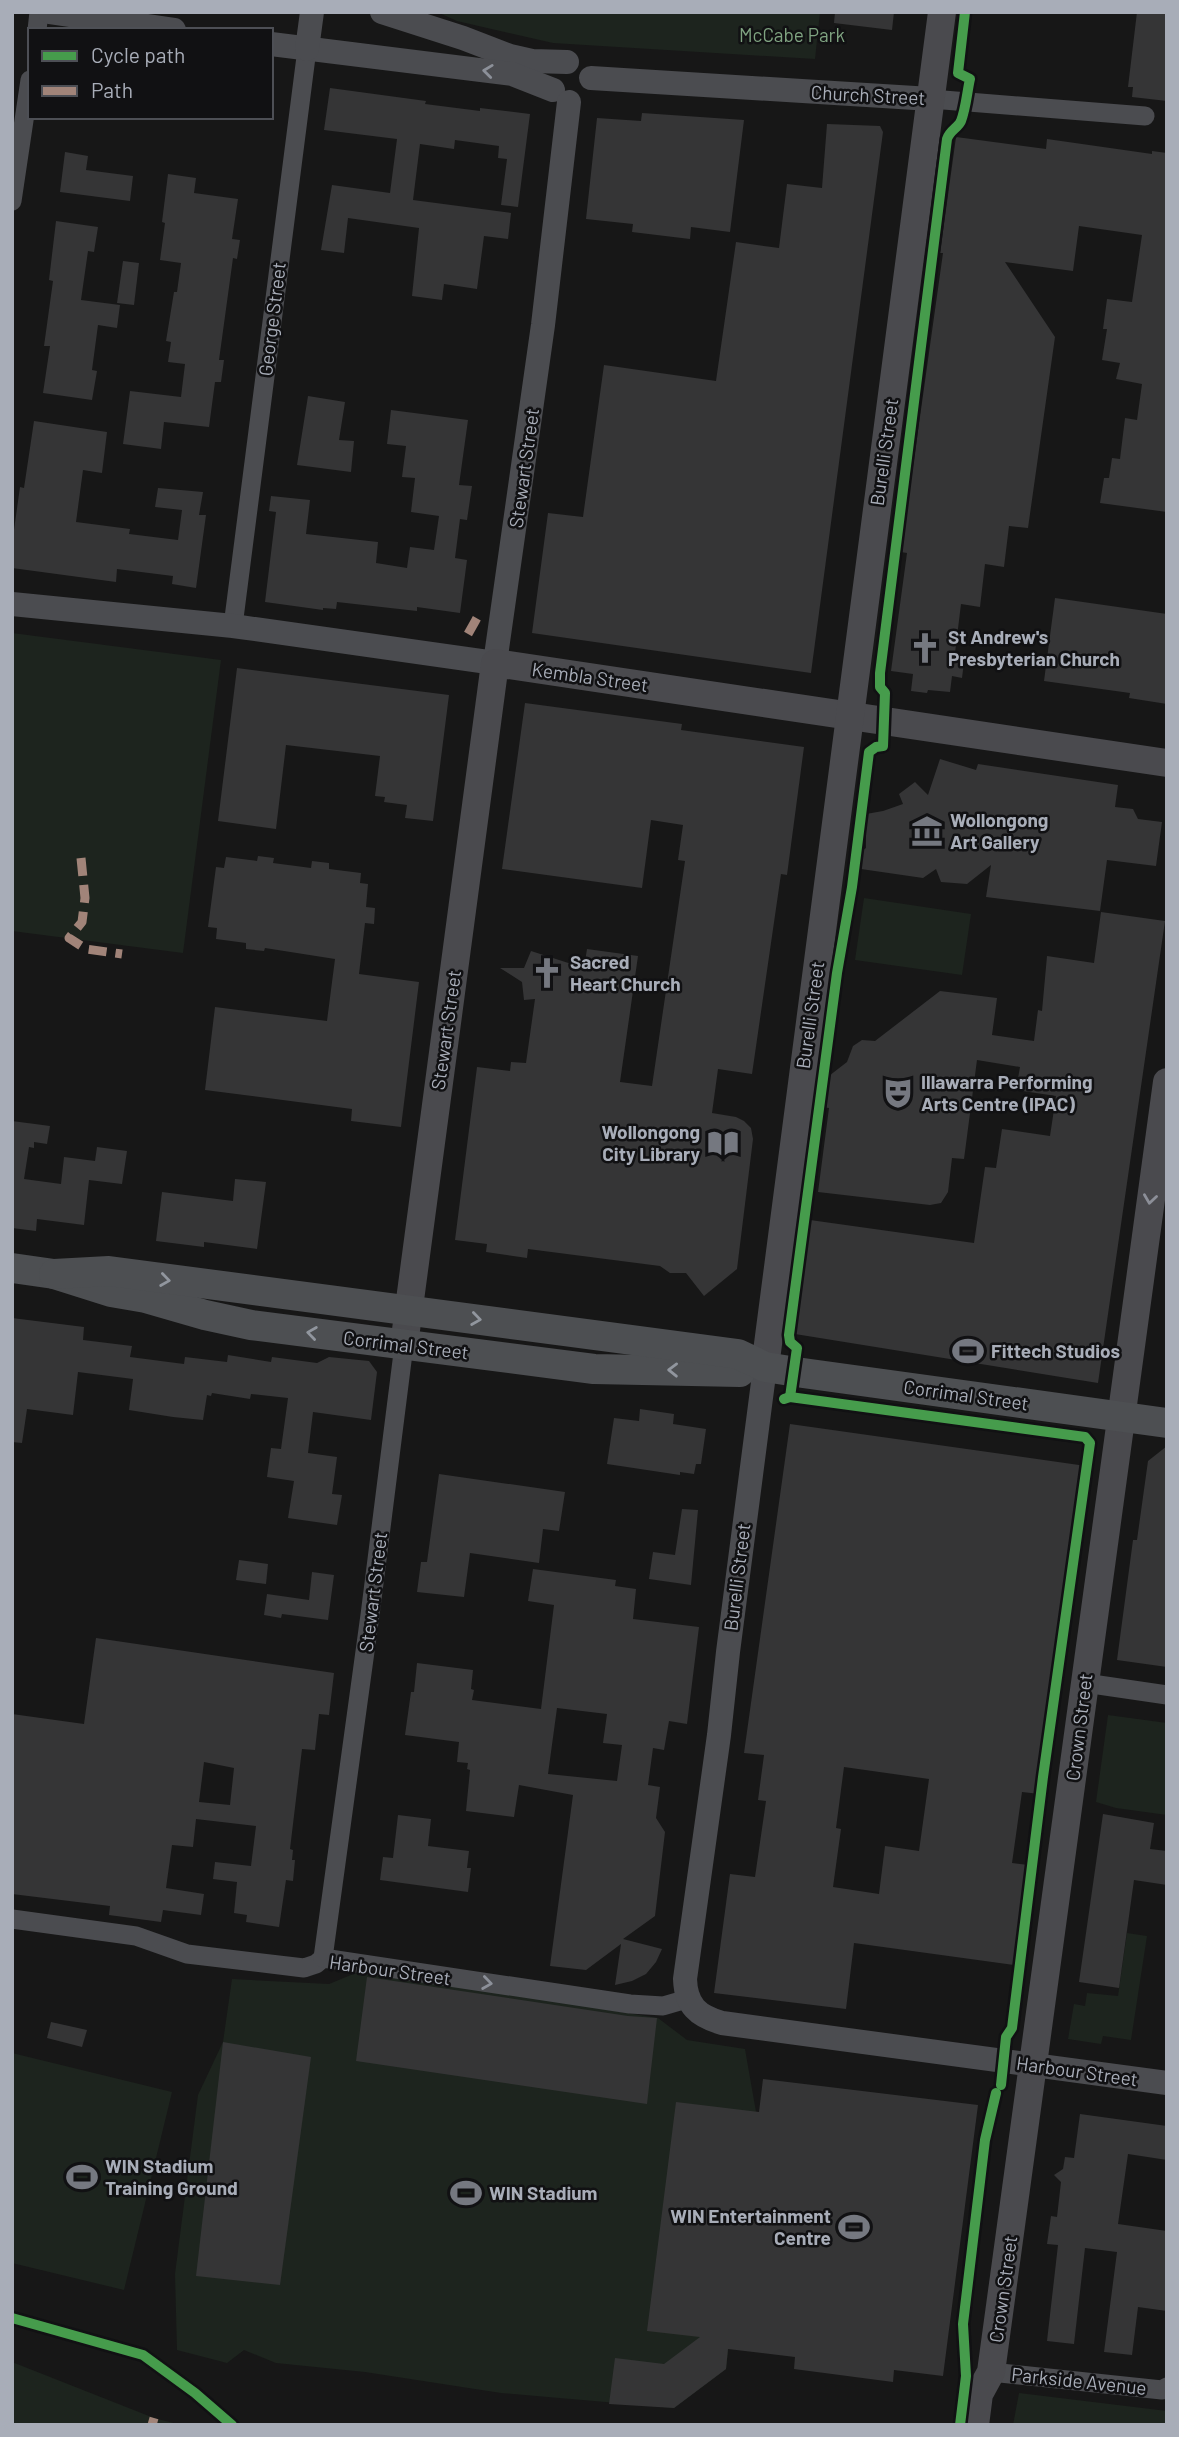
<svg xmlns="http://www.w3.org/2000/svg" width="1179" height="2437" font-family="Barlow,sans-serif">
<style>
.green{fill:#1d241e}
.building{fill:#353536;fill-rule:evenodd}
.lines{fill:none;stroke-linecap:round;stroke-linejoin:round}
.minor{stroke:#4b4c50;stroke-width:19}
.tertiary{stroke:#4b4c50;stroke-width:24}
.secondary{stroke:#4a4a4e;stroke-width:28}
.primary{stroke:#4d4f52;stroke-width:30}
.quiet{stroke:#a18479;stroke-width:9;stroke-dasharray:18 9;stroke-linecap:butt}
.cycleway-casing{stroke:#111113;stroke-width:15}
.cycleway{stroke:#469c4c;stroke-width:10}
.oneway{stroke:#8c9099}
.oneway2{stroke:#8c8f98}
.oneway3{stroke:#91969e}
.labels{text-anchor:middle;stroke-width:5;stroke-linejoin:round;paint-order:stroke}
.park-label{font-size:19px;fill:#7fa381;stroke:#111113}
.street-label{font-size:19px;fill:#a8adb8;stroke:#111113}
.poi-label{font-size:19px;font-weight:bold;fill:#a8adb8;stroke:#111113;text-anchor:start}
</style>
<rect width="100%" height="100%" fill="#171717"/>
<g class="green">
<polygon points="437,12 820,12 815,59 553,43 457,21"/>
<polygon points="12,633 221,660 183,953 12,931"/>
<polygon points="864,898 971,914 962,975 855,960"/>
<polygon points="1108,1715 1167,1723 1167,1815 1116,1808 1096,1802"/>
<polygon points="1127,1933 1147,1936 1131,2040 1103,2036 1101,2044 1068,2039 1074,2004 1085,2006 1087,1993 1118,1996"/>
<polygon points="363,1970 658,2018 687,2040 745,2049 756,2112 726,2369 674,2408 501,2393 365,2372 276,2363 244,2350 227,2363 177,2350 175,2274 198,2095 223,2042 232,1979 329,1984"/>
<polygon points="12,2053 172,2092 124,2290 12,2263"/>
<polygon points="12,2362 154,2418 181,2425 12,2425"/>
<polygon points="1019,2393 1167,2411 1167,2425 1013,2425"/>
</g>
<g class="building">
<polygon points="835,12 894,12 892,30 834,23"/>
<polygon points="1137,12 1167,12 1167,101 1132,97 1133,87 1128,87"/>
<polygon points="330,88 426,101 425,104 480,111 480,108 530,114 518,207 501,205 507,159 498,158 499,146 455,140 454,149 420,144 413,200 511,213 508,239 484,236 477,289 444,284 442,300 412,296 419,228 348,218 344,253 321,250 332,185 390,193 397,139 324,130"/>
<polygon points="642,113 744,120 730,232 691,227 690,239 632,232 633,224 586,219 597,118 641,121"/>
<polygon points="827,124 880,126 883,132 811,673 532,633 548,513 583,517 604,365 716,381 736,242 779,248 787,184 822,188"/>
<polygon points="956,137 1046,149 1047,139 1152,154 1152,151 1167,153 1167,512 1100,503 1104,478 1109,478 1112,458 1120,459 1125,418 1137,420 1142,384 1116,379 1120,363 1102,360 1107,329 1103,329 1107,299 1132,302 1142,235 1079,226 1073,271 1005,262 1055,337 1028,528 1009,526 1004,567 985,564 980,607 961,604 955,653 965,654 962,678 952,676 950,692 928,690 927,693 911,691 913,674 891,671 907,553 901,552 943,253 940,253"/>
<polygon points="65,152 88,156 86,170 133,176 130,201 60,192"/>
<polygon points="168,174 196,178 194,193 238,199 232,239 240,240 237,259 233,258 219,360 224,360 221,382 215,382 209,427 164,422 161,449 123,444 130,391 181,397 185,364 168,362 171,342 166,341 174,292 177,292 181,263 160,260 165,223 162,222"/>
<polygon points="56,221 98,227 94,252 88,251 81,300 120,305 117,328 98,325 92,370 97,371 92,400 43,393 50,346 44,346 53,281 49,280"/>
<polygon points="123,261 139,263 134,305 117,303"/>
<polygon points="308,396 345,402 339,440 354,441 351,472 297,465"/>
<polygon points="391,410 468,420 459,485 472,486 467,520 460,519 455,558 467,560 460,613 417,607 417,611 337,602 336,609 323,608 323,610 265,602 276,512 269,511 271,496 310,500 306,534 378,542 376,563 407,568 410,547 434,550 439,516 411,512 415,478 402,477 406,446 387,444"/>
<polygon points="34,421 107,432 102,473 83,470 76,522 130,529 129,534 178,540 182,510 155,507 158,488 203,492 199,515 206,515 196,588 172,584 173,576 117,569 116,582 12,568 12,544 20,487 24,488"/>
<polygon points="1055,598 1167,614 1167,704 1129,698 1130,693 1044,681"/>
<polygon points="237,668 449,695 433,821 405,818 407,805 384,802 385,797 375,796 380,756 286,745 276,829 218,821"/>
<polygon points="525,703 682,724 681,730 804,747 787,875 781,874 752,1074 718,1069 712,1113 736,1117 744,1121 751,1128 753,1139 737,1269 704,1296 686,1273 670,1273 660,1266 528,1249 527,1258 486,1252 487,1244 455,1240 477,1067 510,1071 511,1062 526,1063 535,999 524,1000 522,982 500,968 524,968 531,951 584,968 587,949 638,956 620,1082 652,1086 685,861 678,860 683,825 651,820 642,888 502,869"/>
<polygon points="940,759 976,770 978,764 1118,785 1115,807 1133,809 1138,819 1162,822 1156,866 1107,860 1100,911 986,897 991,865 967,884 941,882 936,869 923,878 861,869 863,850 866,848 866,814 883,811 903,804 899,794 915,782 928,795"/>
<polygon points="258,856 274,858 273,863 311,868 312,861 329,863 329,869 361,873 360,883 368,884 366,907 375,908 374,924 365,923 359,974 419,982 401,1127 351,1121 352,1109 205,1090 215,1007 327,1021 335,959 265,948 264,951 246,949 246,943 216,939 217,928 208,927 216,867 224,868 226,857 257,861"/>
<polygon points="1101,912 1165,921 1098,1383 795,1334 810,1220 974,1243 985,1167 996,1168 1002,1129 1050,1136 1056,1096 1016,1090 1020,1067 977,1060 964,1159 952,1158 948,1192 941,1203 930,1205 818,1192 829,1108 821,1107 825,1079 847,1062 853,1046 862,1040 875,1041 940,991 997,998 992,1035 1034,1041 1038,1010 1042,1011 1047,956 1094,963"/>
<polygon points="12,1121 50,1126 47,1144 34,1142 34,1148 29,1147 24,1179 61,1184 64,1157 95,1161 97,1147 127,1151 122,1184 89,1180 84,1225 37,1219 36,1231 12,1228"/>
<polygon points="235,1179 266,1182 257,1249 204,1242 204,1247 156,1241 162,1192 233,1201"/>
<polygon points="12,1318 84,1327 83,1340 132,1346 130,1357 184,1364 185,1357 227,1362 228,1355 271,1362 272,1357 317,1363 329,1357 369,1361 377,1372 371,1420 313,1412 308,1453 337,1457 332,1494 342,1495 337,1525 288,1518 294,1481 267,1477 271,1448 281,1449 288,1398 251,1394 250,1399 212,1393 211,1396 207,1395 203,1420 173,1417 129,1410 133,1379 78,1372 73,1415 27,1409 22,1443 12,1442"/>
<polygon points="640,1409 674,1414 673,1424 706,1429 701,1464 696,1464 694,1474 680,1472 680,1475 607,1464 614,1418 639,1421"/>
<path d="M790 1424 1086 1466 1040 1794 1022 1792 1012 1863 1028 1865 1014 1965 854 1943 846 2009 714 1993 730 1874 755 1877 766 1801 758 1800 764 1755 744 1753ZM844 1767 929 1779 919 1851 885 1846 879 1894 833 1887 841 1829 836 1828Z"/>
<polygon points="1167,1446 1167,1667 1117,1660 1133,1540 1137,1540 1148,1461"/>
<polygon points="439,1474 565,1492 559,1531 543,1529 539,1563 470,1553 464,1597 417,1592 421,1562 427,1562"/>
<polygon points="682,1509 698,1510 691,1585 649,1579 653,1552 675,1555"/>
<polygon points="239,1560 268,1564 266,1584 236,1580"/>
<path d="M533 1569 616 1580 615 1586 636 1589 633 1619 699 1627 687 1724 669 1721 664 1750 653 1748 648 1785 660 1787 656 1818 665 1832 655 1916 623 1939 662 1949 656 1962 646 1974 632 1981 615 1985 621 1944 586 1970 550 1966 573 1795 519 1785 514 1817 466 1811 470 1770 467 1769 468 1763 457 1762 459 1742 405 1735 411 1692H414L417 1663 473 1670 471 1689 474 1690 472 1700 541 1709 554 1605 528 1601ZM557 1708 607 1714 603 1743 622 1745 617 1781 548 1774Z"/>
<polygon points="312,1572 334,1575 328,1620 282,1614 281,1618 264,1615 267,1594 309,1600"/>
<path d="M96 1638 334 1673 329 1715 319 1714 315 1750 302 1749 290 1849 293 1850 292 1860H295L293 1881 286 1880 279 1927 246 1922 247 1915 234 1913 237 1882 213 1879 215 1862 251 1866 256 1826 196 1819 193 1847 172 1845 166 1888 204 1894 201 1915 163 1910 161 1922 109 1915 110 1906 12 1894V1714L84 1724ZM204 1762 234 1768 230 1805 199 1802Z"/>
<polygon points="1103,1814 1154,1823 1150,1849 1167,1851 1167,1885 1134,1880 1119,1988 1079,1982"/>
<polygon points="398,1815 431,1819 428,1846 469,1851 467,1868 471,1868 468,1892 380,1880 383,1857 393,1858"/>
<polygon points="367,1977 628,2016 657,2018 647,2104 356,2061"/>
<polygon points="51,2022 87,2030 82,2047 47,2038"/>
<polygon points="223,2042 311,2057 280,2285 196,2276"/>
<polygon points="763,2079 978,2105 943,2376 894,2370 893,2382 794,2369 795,2357 728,2349 726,2369 674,2408 609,2404 615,2358 664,2364 700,2337 647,2331 676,2102 759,2112"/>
<polygon points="1080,2114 1167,2126 1167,2160 1128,2154 1118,2224 1167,2231 1167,2311 1138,2307 1132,2355 1104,2352 1117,2252 1085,2248 1074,2344 1047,2341 1058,2245 1047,2244 1051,2216 1057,2217 1061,2182 1054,2175 1063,2169 1065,2157 1074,2158"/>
</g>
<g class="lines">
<g class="minor">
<polyline points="37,30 39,12"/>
<polyline points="931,99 1145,116"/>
<polyline points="12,201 30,80"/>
<polyline points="233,626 307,49"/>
<polyline points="1085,1683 1167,1695"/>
<polyline points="12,1919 136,1936 187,1954 304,1968 316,1964 323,1958 630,2004 663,2006 687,1999"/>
<polyline points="323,1958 370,1615 404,1345"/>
<polyline points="991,2372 1162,2390 1167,2387"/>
</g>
<g class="tertiary">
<polyline points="50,12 174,30"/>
<polyline points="382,12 463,38 510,56 532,61 567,62"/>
<polyline points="271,44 512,74 553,90"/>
<polyline points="307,49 312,12"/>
<polyline points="591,78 931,99"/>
<polyline points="12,604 233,626 495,663 543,325 569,102"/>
<path d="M765 1367 728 1652 719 1735 685 1979C686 2006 698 2016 722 2023L1167 2083"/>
</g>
<g class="secondary">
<polyline points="404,1345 495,663 1167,763"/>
<polyline points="765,1367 942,12"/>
<polyline points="975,2425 979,2394 991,2372 1167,1082"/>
</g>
<g class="primary">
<polyline points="12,1268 54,1274 111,1292 146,1298 205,1315 251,1325 594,1369 740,1372"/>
<polyline points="54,1274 109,1271 738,1354 765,1367 803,1373 1167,1423"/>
</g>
<g class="quiet">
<polyline points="468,634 477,618"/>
<polyline points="81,858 85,898 82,922 69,938 86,949 122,954"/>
<polyline points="152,2425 154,2418"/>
</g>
<defs>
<g id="cycleway">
<path d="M790 1397 797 1348 790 1342 789 1335 837 973 852 887 869 752 876 747 883 746 885 693 880 687V673L947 139C950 130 958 128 961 121 966 108 967 92 970 79L958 73 965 12"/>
<polyline points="784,1399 790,1397 1085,1437 1090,1443 1043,1777 1012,2028 1006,2037 1001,2085"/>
<polyline points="12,2318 143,2355 195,2393 232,2425"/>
<polyline points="960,2425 966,2376 963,2324 985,2140 996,2093"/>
</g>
</defs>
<use href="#cycleway" class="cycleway-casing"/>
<use href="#cycleway" class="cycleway"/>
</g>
<defs><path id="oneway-chevron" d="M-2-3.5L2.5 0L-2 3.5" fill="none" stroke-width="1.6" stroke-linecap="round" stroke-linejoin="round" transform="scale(1.75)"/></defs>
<g class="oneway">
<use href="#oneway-chevron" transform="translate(488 71) rotate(-173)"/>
<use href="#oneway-chevron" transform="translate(487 1983) rotate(8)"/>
</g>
<use class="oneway2" href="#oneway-chevron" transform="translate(1150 1199) rotate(98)"/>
<g class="oneway3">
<use href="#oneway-chevron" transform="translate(165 1280) rotate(8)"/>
<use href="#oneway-chevron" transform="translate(476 1319) rotate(8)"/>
<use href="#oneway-chevron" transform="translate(312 1333) rotate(-172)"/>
<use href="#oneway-chevron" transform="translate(673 1370) rotate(-179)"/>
</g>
<defs>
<symbol id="church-bare" viewBox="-9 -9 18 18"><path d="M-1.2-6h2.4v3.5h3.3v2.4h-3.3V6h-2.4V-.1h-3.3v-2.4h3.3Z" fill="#757880" stroke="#111113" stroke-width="2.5" paint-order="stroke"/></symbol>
<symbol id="museum-bare" viewBox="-9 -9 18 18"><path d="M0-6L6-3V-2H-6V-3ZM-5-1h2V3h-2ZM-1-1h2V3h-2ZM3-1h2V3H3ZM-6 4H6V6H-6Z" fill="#757880" stroke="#111113" stroke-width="2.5" paint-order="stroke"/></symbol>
<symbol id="theatre-bare" viewBox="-9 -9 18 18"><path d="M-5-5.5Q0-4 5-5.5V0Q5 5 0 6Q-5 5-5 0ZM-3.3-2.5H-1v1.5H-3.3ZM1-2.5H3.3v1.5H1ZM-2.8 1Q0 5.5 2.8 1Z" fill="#757880" stroke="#111113" stroke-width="2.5" paint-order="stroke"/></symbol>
<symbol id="library-bare" viewBox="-9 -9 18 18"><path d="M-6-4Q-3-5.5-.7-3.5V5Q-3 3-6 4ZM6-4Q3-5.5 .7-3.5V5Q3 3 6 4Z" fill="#757880" stroke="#111113" stroke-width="2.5" paint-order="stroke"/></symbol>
<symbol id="stadium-bare" viewBox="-9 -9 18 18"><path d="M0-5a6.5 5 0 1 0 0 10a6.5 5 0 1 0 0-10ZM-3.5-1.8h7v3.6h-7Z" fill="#757880" stroke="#111113" stroke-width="2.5" paint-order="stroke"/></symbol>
</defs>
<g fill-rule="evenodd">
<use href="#church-bare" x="903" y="626" width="44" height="44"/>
<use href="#museum-bare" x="905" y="809" width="44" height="44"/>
<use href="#church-bare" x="525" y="951" width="44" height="44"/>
<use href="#theatre-bare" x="876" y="1071" width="44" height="44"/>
<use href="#library-bare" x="701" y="1121" width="44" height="44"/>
<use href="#stadium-bare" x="946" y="1329" width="44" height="44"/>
<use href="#stadium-bare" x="60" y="2155" width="44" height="44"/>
<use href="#stadium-bare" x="444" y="2171" width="44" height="44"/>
<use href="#stadium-bare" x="832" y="2205" width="44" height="44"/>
</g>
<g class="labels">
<g class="park-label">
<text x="792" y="42">McCabe Park</text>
</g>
<g class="street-label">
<text transform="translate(868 95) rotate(3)" y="7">Church Street</text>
<text transform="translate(272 319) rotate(-83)" y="7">George Street</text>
<text transform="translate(884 452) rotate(-82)" y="7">Burelli Street</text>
<text transform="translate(524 468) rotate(-82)" y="7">Stewart Street</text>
<text transform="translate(590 677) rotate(8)" y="7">Kembla Street</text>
<text transform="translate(810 1015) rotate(-82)" y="7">Burelli Street</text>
<text transform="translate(446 1030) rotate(-82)" y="7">Stewart Street</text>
<text transform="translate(406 1345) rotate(7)" y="7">Corrimal Street</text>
<text transform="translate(966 1395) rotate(8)" y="7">Corrimal Street</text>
<text transform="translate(737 1577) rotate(-83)" y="7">Burelli Street</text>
<text transform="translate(373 1592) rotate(-83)" y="7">Stewart Street</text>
<text transform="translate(1079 1727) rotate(-83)" y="7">Crown Street</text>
<text transform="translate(390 1970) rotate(8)" y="7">Harbour Street</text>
<text transform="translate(1077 2071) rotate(8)" y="7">Harbour Street</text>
<text transform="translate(1003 2289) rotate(-82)" y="7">Crown Street</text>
<text transform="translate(1079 2381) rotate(6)" y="7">Parkside Avenue</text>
</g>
<g class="poi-label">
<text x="948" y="644">St Andrew's<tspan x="948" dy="22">Presbyterian Church</tspan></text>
<text x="950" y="827">Wollongong<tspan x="950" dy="22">Art Gallery</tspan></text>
<text x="570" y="969">Sacred<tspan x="570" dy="22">Heart Church</tspan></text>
<text x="921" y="1089">Illawarra Performing<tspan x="921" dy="22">Arts Centre (IPAC)</tspan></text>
<text x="700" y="1139" text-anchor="end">Wollongong<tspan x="700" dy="22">City Library</tspan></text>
<text x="991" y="1358">Fittech Studios</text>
<text x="105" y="2173">WIN Stadium<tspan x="105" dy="22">Training Ground</tspan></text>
<text x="489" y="2200">WIN Stadium</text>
<text x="831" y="2223" text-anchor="end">WIN Entertainment<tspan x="831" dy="22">Centre</tspan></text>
</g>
</g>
<rect width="1179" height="2437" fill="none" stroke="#a8adb8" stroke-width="28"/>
<rect x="28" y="28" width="245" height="91" fill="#111113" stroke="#4d4f55" stroke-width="2"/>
<rect x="42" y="51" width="35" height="10" fill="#469c4c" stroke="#4d4f55" stroke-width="2"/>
<text x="91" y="63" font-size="21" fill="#a8adb8">Cycle path</text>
<rect x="42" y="86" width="35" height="10" fill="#a18479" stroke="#4d4f55" stroke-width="2"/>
<text x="91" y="98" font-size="21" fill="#a8adb8">Path</text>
</svg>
